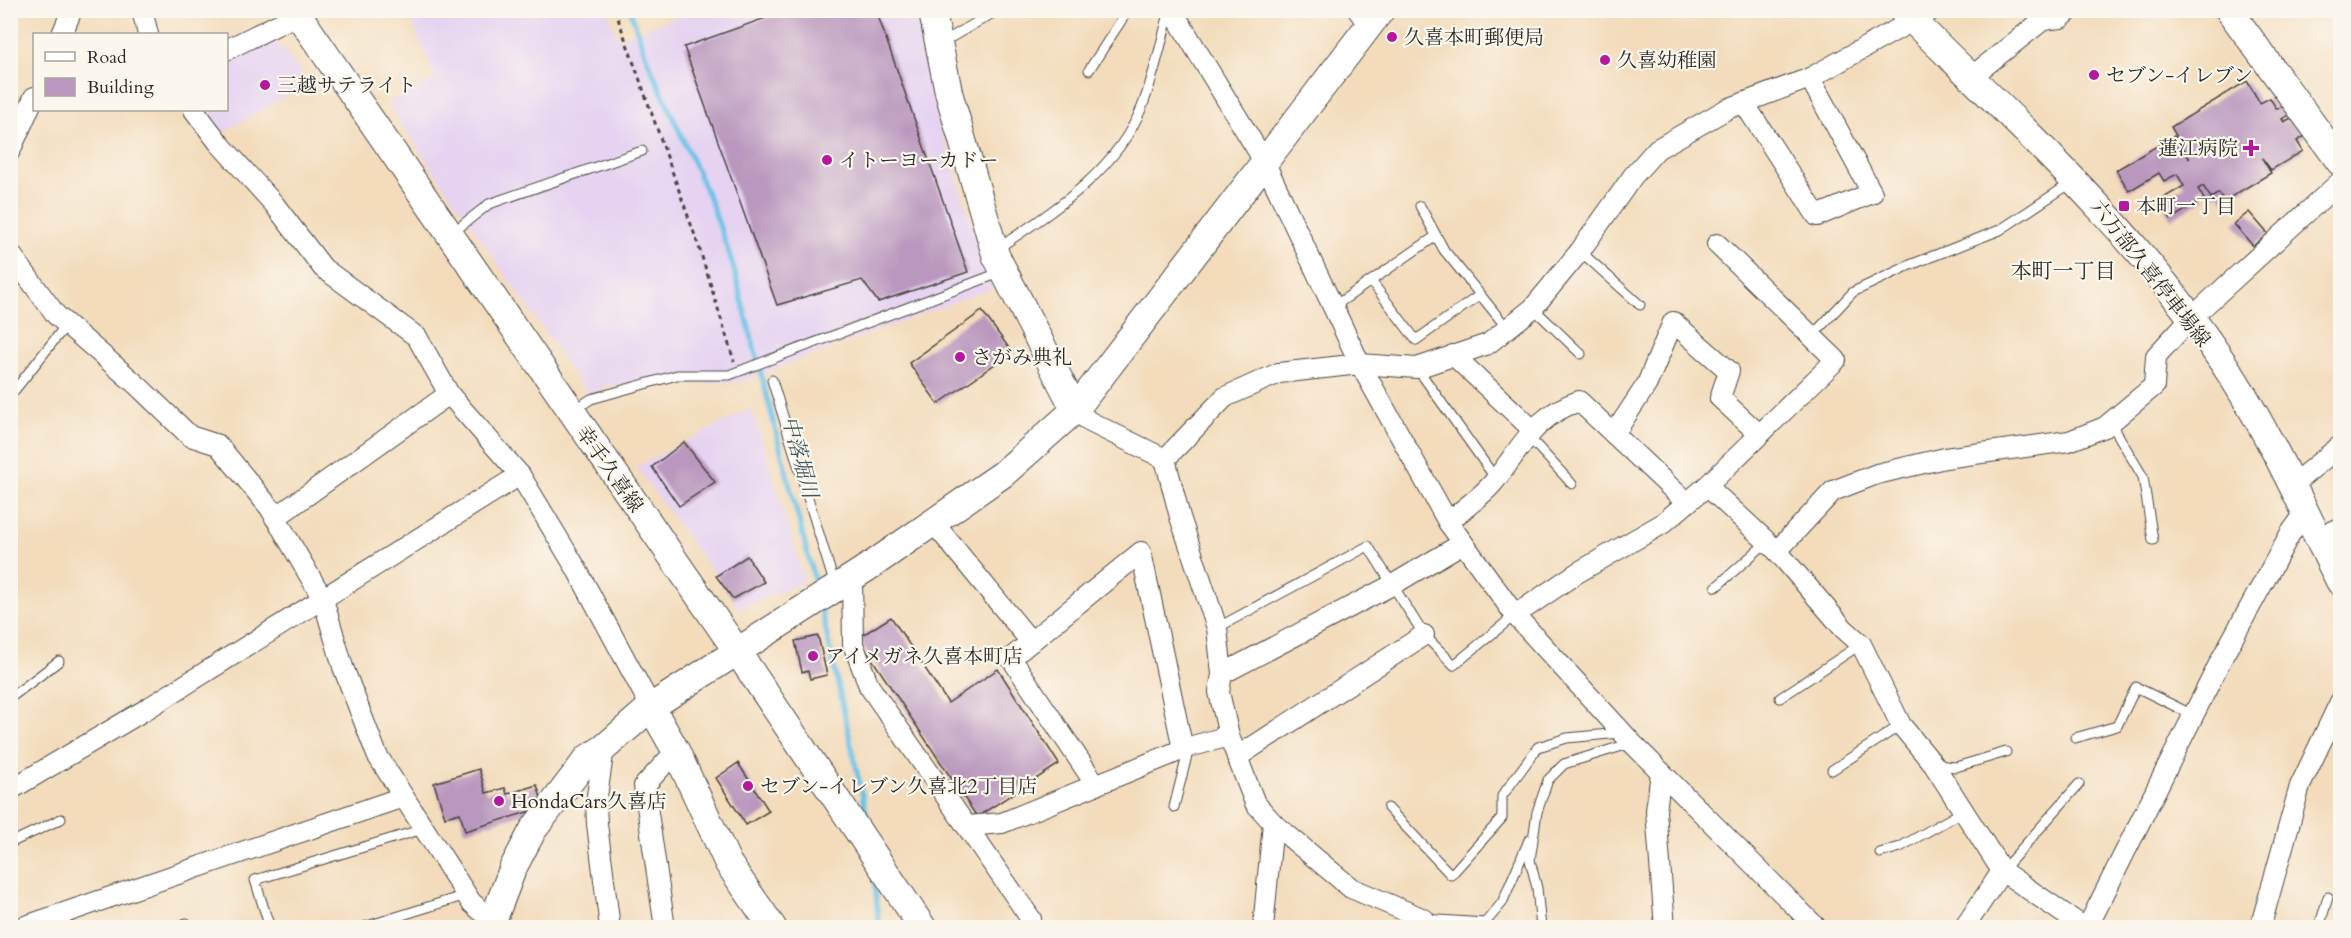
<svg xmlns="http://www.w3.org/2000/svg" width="2351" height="938" font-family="Cardo,'Noto Serif JP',serif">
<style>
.built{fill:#e5d3f1}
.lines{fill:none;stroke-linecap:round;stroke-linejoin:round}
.stream{stroke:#6ac2e7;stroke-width:5}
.building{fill:#ba97be}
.lane-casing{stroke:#494541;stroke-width:11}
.street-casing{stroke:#494541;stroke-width:22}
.secondary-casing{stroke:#494541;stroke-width:29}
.path{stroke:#494541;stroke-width:3;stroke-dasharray:4.5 4.5;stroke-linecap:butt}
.lane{stroke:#fff;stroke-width:9}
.street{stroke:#fff;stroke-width:20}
.secondary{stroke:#fff;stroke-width:27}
.poi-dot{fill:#b5179e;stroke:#fbf7ec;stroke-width:2}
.labels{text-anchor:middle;stroke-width:4.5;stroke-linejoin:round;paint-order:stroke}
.poi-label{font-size:20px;fill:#2b2b2b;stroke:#fbf7ec;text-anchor:start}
.street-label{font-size:20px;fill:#2b2b2b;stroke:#fbf7ec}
.neighbourhood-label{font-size:21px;fill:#2b2b2b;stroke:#fbf7ec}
.water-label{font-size:21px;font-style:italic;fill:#3e5863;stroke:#fbf7ec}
</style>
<rect width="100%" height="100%" fill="#fbf7ec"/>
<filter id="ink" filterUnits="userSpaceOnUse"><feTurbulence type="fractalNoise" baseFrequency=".0167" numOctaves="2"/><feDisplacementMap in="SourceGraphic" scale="12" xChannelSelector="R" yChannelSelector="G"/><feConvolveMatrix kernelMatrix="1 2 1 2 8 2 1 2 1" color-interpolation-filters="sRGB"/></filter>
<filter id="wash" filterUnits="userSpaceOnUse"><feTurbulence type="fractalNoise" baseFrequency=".008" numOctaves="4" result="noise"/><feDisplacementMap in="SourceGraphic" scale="24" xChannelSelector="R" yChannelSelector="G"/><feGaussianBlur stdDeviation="1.35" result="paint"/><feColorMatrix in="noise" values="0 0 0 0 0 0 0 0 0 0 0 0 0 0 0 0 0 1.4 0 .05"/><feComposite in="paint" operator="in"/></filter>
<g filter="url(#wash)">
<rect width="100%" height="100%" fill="#f3dbbb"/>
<g class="built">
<polygon points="407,11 607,11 618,38 695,11 915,11 940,125 992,288 739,382 603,386 591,399 387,103 436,79"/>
<polygon points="273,38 304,75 302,87 218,135 199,110 226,110 227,64"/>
<polygon points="752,408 805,581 740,609 636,467"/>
</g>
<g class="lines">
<g class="stream">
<polyline points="630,10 647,59 711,202 732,262 817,590"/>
<polyline points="821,608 870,830"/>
<polyline points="874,875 879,928"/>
</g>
</g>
<g id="blocks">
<g class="building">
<polygon points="788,10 876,10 968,272 878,302 862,280 777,305 684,47"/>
<polygon points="2247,81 2260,103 2270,98 2276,108 2284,107 2289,115 2282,119 2284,122 2293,117 2305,136 2297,141 2303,151 2271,170 2262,158 2271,173 2224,201 2219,193 2211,198 2203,186 2198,189 2204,199 2171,219 2160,200 2184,186 2177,174 2164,181 2159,173 2129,191 2116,170 2174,136 2190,159 2171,127"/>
<polygon points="2249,212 2268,234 2253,246 2234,224"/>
<polygon points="982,311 1012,352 938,404 909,363"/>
<polygon points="684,442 715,482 679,506 652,467"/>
<polygon points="747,556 764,582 733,599 716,576"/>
<polygon points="891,617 948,703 998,669 1059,764 977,817 858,638"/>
<polygon points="818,636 827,675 810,679 808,671 802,672 795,641"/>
<polygon points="738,763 769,811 746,825 716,778"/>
<polygon points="479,769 486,793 505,788 507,794 537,785 541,798 534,810 465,831 460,813 445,817 434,783"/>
</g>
</g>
</g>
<g filter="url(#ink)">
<use href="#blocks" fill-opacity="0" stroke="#494541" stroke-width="1.5"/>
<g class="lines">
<defs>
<g id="lane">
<polyline points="943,42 998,10"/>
<polyline points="1089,70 1128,10"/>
<polyline points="1420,206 1444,250 1507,328"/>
<polyline points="452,233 489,204 642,151"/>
<path d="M997 249C1054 210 1115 173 1142 107 1154 77 1161 42 1170 10"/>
<polyline points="1580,251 1640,305"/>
<polyline points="1371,281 1416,340 1480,295"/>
<polyline points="1333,307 1436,236"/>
<polyline points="1533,308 1581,354"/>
<polyline points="1812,336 1853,292 1910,265 2000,230 2071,183"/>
<polyline points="1417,368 1496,479"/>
<polyline points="772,380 835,586"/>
<polyline points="10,396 67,324"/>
<polyline points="573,411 591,399 677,375 729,375 1002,272"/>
<polyline points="2111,423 2143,477 2153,540"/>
<polyline points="1527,435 1572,484"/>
<polyline points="1716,587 1767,542"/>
<polyline points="1217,628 1368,546 1424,635 1454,665 1515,615"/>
<polyline points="10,698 59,661"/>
<polyline points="1780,698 1861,644"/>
<polyline points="2075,738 2117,726 2136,687 2193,715"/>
<polyline points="1936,765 1956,767 2006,752"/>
<polyline points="1832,770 1901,725"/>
<polyline points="1174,807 1189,748"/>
<polyline points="1388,808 1451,875 1502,818 1502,796 1538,747 1567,738 1620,733"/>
<polyline points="10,843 61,819"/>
<polyline points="1880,853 1900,847 1962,812"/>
<polyline points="2002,871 2079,784"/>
<polyline points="1424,919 1485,923 1502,903 1529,840"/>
<polyline points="175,928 186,923 188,928"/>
<polyline points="270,928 255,880 423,829"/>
<polyline points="361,928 466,895"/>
<polyline points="1541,928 1537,888 1530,860 1537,812 1548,780 1564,764 1632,743"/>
<polyline points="2319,928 2328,897"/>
</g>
<g id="street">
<polyline points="142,10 148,34"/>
<polyline points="1172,10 1264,161 1360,364 1448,522 1515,615 1632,743 1817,928"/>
<polyline points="1358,10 1369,26"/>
<polyline points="62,34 72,10"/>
<polyline points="226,50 307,10"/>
<polyline points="1971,77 2043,20 2061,18 2070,10"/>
<polyline points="1744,103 1817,216 1872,193 1810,78"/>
<polyline points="194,110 219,143 274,204 323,268 417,337 449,394 520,475 576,568 651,707"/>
<polyline points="10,151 34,97"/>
<polyline points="10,253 56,315 138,386 190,436 218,445 270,508 323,599 343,667 377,755 471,902 492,921"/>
<polyline points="1453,355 1532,429"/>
<polyline points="1075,410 1090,422 1165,459 1180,517 1217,628 1222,674 1219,692 1229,736 1255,803 1273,823 1351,888 1424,919 1423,928"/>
<polyline points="1614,434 1647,384 1673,322 1729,371 1720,398 1759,434"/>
<polyline points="1165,459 1225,397 1279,373 1360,364 1417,368 1488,344 1533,308 1580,251 1633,176 1657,149 1727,109 1810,78 1932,10"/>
<polyline points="2292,485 2340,446"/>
<polyline points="1707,486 1777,551 1844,629 1861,644 1901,725 1934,765 2002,871 2085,928"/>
<polyline points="275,518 449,394"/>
<polyline points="933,522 1031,642"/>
<path d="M1448 522C1462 510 1481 497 1493 483 1522 448 1532 417 1579 401L1687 503"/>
<polyline points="2318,538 2340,528"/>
<polyline points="1777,551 1833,491 1877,474 1945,458 2069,441 2105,427 2154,386 2156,356 2190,319 2340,182"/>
<polyline points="852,578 853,644 869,686 1031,919"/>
<polyline points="1515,615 1577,573 1662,524 1707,486 1836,360 1717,244"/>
<polyline points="1222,674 1394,584 1463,543"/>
<polyline points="604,748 596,803 597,824 610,928"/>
<polyline points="1237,757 1424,635"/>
<polyline points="1661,772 1656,811 1665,928"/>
<polyline points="1096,785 1011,658 1141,552 1183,749"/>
<polyline points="10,790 145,710 520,475"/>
<polyline points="968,826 1002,823 1189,747 1229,736"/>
<polyline points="20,928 403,797"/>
<polyline points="665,928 644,786 676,751"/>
<polyline points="1263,928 1273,823"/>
<polyline points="1964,928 2002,871"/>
<polyline points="2087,928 2223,656 2290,534 2305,513"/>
<polyline points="2260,928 2300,786 2340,702"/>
</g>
<g id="secondary">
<polyline points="295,10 737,651 923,928"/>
<polyline points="932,10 949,94 996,256 1075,410"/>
<path d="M1902 10C2021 127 2145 239 2235 381 2275 445 2306 515 2340 582"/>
<polyline points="2229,10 2340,162"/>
<polyline points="651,707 676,751 728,863 773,928"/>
<polyline points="490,928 513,868 533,830 588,758 604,748 651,707 873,564 1003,474 1075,410 1381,10"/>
</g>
</defs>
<use href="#lane" class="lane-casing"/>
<use href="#street" class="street-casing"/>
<use href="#secondary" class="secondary-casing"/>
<polyline class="path" points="615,10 699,247 734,361"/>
<use href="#lane" class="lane"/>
<use href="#street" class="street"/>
<use href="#secondary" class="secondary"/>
</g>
</g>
<g class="poi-dot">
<circle cx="1392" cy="37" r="6"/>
<circle cx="1605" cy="60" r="6"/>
<circle cx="2094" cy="75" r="6"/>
<circle cx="265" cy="85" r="6"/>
<path d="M2248 139h6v6h6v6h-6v6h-6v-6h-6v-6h6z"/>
<circle cx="827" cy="160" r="6"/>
<rect x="2118" y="200" width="12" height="12" rx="3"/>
<circle cx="960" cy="357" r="6"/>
<circle cx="813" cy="656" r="6"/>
<circle cx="748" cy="786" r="6"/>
<circle cx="499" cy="801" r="6"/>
</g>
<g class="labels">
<g class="poi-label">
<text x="1404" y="44">久喜本町郵便局</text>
<text x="1617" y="67">久喜幼稚園</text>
<text x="2106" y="82">セブン-イレブン</text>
<text x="277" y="92">三越サテライト</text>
<text x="2238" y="155" text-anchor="end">蓮江病院</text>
<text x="839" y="167">イトーヨーカドー</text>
<text x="2136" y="213">本町一丁目</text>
<text x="972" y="364">さがみ典礼</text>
<text x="825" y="663">アイメガネ久喜本町店</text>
<text x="760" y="793">セブン-イレブン久喜北2丁目店</text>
<text x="511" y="808">HondaCars久喜店</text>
</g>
<g class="street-label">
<text transform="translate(2151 273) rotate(52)" y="7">六万部久喜停車場線</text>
<text transform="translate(610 469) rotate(55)" y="7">幸手久喜線</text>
</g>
<g class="neighbourhood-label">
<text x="2063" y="278">本町一丁目</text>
</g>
<g class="water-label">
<text transform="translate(800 457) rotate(75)" y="7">中落堀川</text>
</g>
</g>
<rect width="2351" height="938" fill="none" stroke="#fbf7ec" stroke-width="36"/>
<rect x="33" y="33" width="195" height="78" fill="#fbf7ec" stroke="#a8a59f" stroke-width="1.5"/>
<rect x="45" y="52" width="30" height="9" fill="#ffffff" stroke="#a8a59f" stroke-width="1.5"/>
<text x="87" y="63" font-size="18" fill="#2b2b2b">Road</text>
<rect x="45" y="78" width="30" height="18" fill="#ba97be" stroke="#a8a59f" stroke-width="1.5"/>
<text x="87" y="93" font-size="18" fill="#2b2b2b">Building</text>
</svg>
